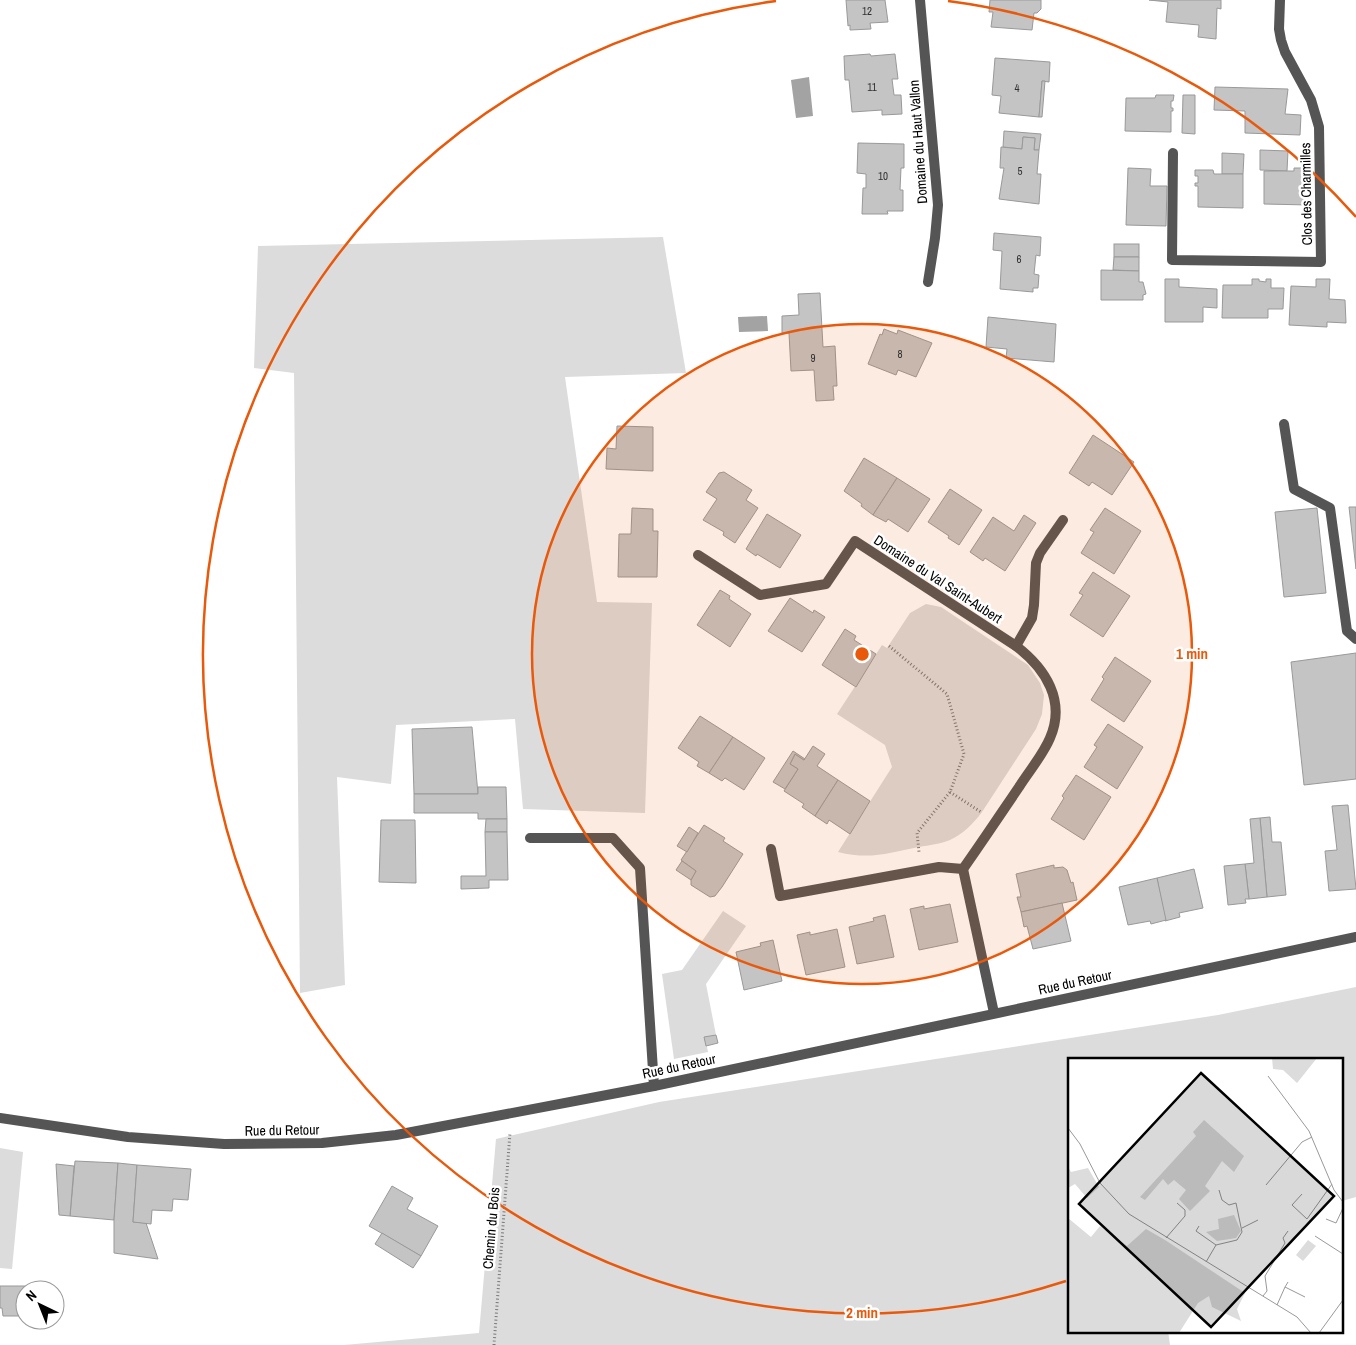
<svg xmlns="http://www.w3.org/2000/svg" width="1356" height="1345" font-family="'Archivo Narrow',sans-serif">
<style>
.green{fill:#dcdcdc}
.water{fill:#a3a3a3}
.building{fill:#c4c4c4;stroke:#999}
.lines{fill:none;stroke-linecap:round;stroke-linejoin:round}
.path{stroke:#777;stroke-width:3;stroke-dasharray:1 2.5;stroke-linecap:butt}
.lane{stroke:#555;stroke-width:10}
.street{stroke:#555;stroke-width:10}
.ring{fill:none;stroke:#e8590c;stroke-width:2.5}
.labels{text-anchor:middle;stroke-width:5;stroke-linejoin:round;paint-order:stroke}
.number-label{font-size:11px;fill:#313131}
.street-label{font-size:14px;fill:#000;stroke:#fff}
.inset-road{fill:none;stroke:#999;stroke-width:1}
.view{fill:#000;fill-opacity:0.15;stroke:#000;stroke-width:2.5}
.inset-edge{fill:none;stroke:#000;stroke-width:2.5}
.centre{fill:#e8590c;stroke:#fff;stroke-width:2.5}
.ring-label{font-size:15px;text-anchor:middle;font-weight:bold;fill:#e8590c;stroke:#fff;stroke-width:5;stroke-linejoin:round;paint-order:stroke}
</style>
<rect width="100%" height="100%" fill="#fff"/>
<g class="green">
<polygon points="663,237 686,373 565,377 597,602 652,603 645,813 523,809 515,719 396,725 391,784 337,777 345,985 300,993 294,373 254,368 258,246"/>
<path d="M926 604 941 607 1028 665 1040 683 1044 695 1042 714 1036 729 982 812C973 824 963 834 950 840 941 844 929 845 919 847 888 853 870 860 838 852L892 767 885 745 837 714 882 645 887 648 910 613Z"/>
<polygon points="723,911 746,926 706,984 716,1035 705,1037 708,1052 674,1059 662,974 682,970"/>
<polygon points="1356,987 1356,1197 1342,1201 1342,1059 1070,1059 1070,1331 1168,1331 1170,1345 344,1345 479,1333 496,1139 659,1102 1218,1015"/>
<polygon points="0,1148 23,1152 12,1269 0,1268"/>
</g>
<g class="water">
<polygon points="809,77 813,116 796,118 791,80"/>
<polygon points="767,316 768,331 739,332 738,317"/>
</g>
<g class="building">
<polygon points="846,0 885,0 888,22 870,23 871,29 850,30 850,25 848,26"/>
<polygon points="990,0 1041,0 1041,9 1037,13 1034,13 1032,30 991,27 993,12 989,12"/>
<polygon points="1149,0 1221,0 1221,9 1217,8 1216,39 1198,37 1199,25 1166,22 1168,2"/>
<polygon points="870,54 871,56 895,54 898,79 892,79 894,95 901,95 902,114 882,115 882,110 852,112 849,80 845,80 844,56"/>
<polygon points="995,58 1050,62 1049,82 1042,81 1039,117 999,113 1001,96 992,95"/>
<polygon points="1042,81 1045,81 1042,117 1039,117"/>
<polygon points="1215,87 1288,89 1285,114 1301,115 1300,135 1245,133 1245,111 1214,110"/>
<polygon points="1156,95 1174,95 1173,101 1171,101 1171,108 1173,108 1173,111 1171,111 1171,132 1125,131 1126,98 1155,98"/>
<polygon points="1183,95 1195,95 1195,134 1182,133"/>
<polygon points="1004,131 1041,134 1039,150 1034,150 1035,138 1023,137 1022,149 1003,147"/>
<polygon points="1023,137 1035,138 1034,150 1039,150 1037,174 1041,174 1039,204 999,199 1004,168 1000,168 1001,147 1022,149"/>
<polygon points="858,143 904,144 904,168 901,168 900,190 903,190 903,211 887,211 888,214 862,214 863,188 866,188 866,174 857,173"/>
<polygon points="1260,150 1288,151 1287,171 1260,170"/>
<polygon points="1222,153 1244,154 1243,174 1222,174"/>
<polygon points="1128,168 1151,169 1150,186 1167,186 1166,226 1126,225"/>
<polygon points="1294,168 1312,168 1313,174 1309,174 1309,181 1312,181 1312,184 1310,184 1309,205 1264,204 1264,171 1294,171"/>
<polygon points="1195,170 1213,170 1214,174 1243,174 1243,208 1198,207 1198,186 1195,186 1195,183 1198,183 1198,176 1195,176"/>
<polygon points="994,233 1041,237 1040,256 1036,255 1034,274 1039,275 1038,288 1033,288 1033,292 1000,289 1002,251 993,250"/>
<rect x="1114" y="244" width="25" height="13"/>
<polygon points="1114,257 1139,257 1139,271 1113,270"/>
<polygon points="1101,270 1139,271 1139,282 1143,282 1146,294 1143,295 1143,300 1101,300"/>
<polygon points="1165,279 1179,279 1179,287 1217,289 1217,308 1203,307 1203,322 1165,322"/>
<polygon points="1252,279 1259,279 1259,281 1266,282 1266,279 1271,279 1271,288 1284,288 1283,309 1268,309 1268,318 1222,318 1223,285 1252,285"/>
<polygon points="1316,279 1330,279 1329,299 1345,300 1346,323 1327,322 1327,327 1289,325 1291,286 1316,287"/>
<polygon points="820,293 823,347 835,346 837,386 833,386 834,400 816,401 814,370 791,371 789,333 782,333 782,316 799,315 798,294"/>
<polygon points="988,317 1056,324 1054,362 1006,358 1007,349 986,347"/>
<polygon points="884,329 897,334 898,330 932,343 916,377 898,370 896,375 868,364 880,334 882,335"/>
<polygon points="617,426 653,427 653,471 606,469 607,448 616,449"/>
<polygon points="1093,435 1134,462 1112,495 1092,482 1089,486 1069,473"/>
<polygon points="864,458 897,478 873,515 861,506 862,504 844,491"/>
<polygon points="724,472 752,490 746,500 758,508 735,543 723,535 724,532 703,520 717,499 706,492 719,473"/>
<polygon points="897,478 930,499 908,532 888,519 886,522 873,515"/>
<polygon points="950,489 982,510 959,545 948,538 949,536 928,522"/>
<polygon points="1349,507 1356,507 1356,569"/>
<polygon points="632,508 653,509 653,531 658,531 657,577 618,577 619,534 631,534"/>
<polygon points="1105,508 1141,531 1114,574 1081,553 1094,532 1090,530"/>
<polygon points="1317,508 1326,593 1284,597 1275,512"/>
<polygon points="767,514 801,535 780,568 757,554 756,556 746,549"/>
<polygon points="1024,515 1036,523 1005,571 985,558 983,561 970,552 993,517 1014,531"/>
<polygon points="1093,572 1130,596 1103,637 1070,615 1083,595 1079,593"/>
<polygon points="720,590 730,596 729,599 751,614 730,647 697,625"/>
<polygon points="790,598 813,613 814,610 825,617 802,652 768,631"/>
<polygon points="845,629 856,636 854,640 876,654 856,687 822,665"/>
<polygon points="1356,653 1356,779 1304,785 1291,662"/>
<polygon points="1115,657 1151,681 1124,722 1091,700 1104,679 1102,677"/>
<polygon points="700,716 733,737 709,773 697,766 699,762 678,748"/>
<polygon points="1108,724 1143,747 1117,789 1084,767 1097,747 1094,745"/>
<polygon points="472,727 478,794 414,794 412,729"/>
<polygon points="733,737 765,758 744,790 725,778 722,781 709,773"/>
<polygon points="813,746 825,754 817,766 838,780 815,816 802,807 804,804 784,791 798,769 790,764 795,754 804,760"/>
<polygon points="793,751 805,759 804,760 795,754 790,764 798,769 785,789 773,782"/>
<polygon points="1076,775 1111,797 1084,840 1051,819 1064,798 1062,796"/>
<polygon points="838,780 870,801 850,834 829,820 827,824 815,816"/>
<polygon points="478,787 506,787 507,819 478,819 478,813 414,813 414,794 478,794"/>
<polygon points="1348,805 1356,889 1329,891 1325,851 1337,850 1332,806"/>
<polygon points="1270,817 1272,842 1281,842 1286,895 1267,897 1260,818"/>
<polygon points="1260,818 1267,897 1249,899 1245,864 1254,863 1250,819"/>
<polygon points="486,819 507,819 507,832 485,832"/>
<polygon points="381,820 415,820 416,883 379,882"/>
<polygon points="704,825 725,838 723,841 743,854 722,887 715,896 710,897 691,885 691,880 696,871 681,860"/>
<polygon points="689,827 698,833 687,852 677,846"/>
<polygon points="485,832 507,832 508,880 489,880 489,888 461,889 461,876 486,876"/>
<polygon points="682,861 696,871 691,880 676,870"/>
<polygon points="1245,864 1249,899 1245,899 1246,903 1228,905 1224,866"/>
<polygon points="1054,865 1054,868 1063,867 1067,870 1071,883 1073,882 1077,900 1021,912 1017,897 1021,897 1016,874"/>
<polygon points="1194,869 1203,908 1179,913 1180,917 1165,921 1157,878"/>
<polygon points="1157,878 1166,920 1151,924 1150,921 1128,925 1119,887"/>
<polygon points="1062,903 1071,941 1033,949 1027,926 1024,927 1021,912"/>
<polygon points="950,904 958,942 919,950 910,909 924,906 924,909"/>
<polygon points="885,915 894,957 857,964 849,927 874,921 873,918"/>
<polygon points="837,929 845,967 806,975 797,935 810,932 810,935"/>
<polygon points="773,940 782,981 744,990 736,952 761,946 760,943"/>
<polygon points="716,1035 718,1043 706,1046 704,1037"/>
<polygon points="75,1161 118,1163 114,1220 70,1216"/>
<polygon points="118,1163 137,1165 133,1222 146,1223 158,1259 114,1253 114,1220"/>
<polygon points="56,1164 74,1166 70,1216 59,1215"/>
<polygon points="137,1165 191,1169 188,1200 173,1199 172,1211 152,1210 151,1224 133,1222"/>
<polygon points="392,1186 413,1198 407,1209 438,1226 421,1256 369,1226"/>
<polygon points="382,1233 421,1256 413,1268 375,1244"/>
<polygon points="0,1286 30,1286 30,1290 25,1290 25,1316 3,1316 2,1308 0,1308"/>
</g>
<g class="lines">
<g class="path">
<polyline points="889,646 947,694 964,754 950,792 917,833 919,852"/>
<polyline points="950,792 981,812"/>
<polyline points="494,1345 510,1133"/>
</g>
<g class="lane">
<polyline points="1284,424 1294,489 1330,508 1347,631 1356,639"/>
<polyline points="530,838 613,838 640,868 654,1086"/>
</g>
<g class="street">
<polyline points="920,0 938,205 935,238 928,282"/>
<polyline points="1173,153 1172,260 1321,262 1319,127 1311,100 1285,52 1281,40 1279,29 1280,0"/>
<path d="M698 555 760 595 826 584 855 541 1016 646C1046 669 1066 701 1050 738 1043 755 1029 771 1019 787 1000 815 982 842 963 869"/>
<polyline points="1016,646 1032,618 1034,605 1036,563 1040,553 1063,520"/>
<polyline points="771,849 780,896 939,867 963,869 994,1013"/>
<polyline points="0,1118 128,1137 224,1144 322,1143 396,1135 654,1086 1356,937"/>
</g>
</g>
<circle cx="862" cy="654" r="330" fill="#e8590c" fill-opacity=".12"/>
<g class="ring">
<circle cx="862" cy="654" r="330"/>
<path d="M1066 1281A659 659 0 1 1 776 1M948 1A659 659 0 0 1 1356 217"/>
</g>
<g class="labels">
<g class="number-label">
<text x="867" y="15">12</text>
<text x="872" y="91">11</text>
<text x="1017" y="92">4</text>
<text x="1020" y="175">5</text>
<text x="883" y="180">10</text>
<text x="1019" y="263">6</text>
<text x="900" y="358">8</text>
<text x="813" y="362">9</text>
</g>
<g class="street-label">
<text transform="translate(918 142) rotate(-94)" y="5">Domaine du Haut Vallon</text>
<text transform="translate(1306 194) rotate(-91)" y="5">Clos des Charmilles</text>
<text transform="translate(938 579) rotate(33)" y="5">Domaine du Val Saint-Aubert</text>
<text transform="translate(1075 982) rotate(-12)" y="5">Rue du Retour</text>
<text transform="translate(679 1066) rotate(-12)" y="5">Rue du Retour</text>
<text transform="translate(282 1130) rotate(-1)" y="5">Rue du Retour</text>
<text transform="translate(491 1228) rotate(-85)" y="5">Chemin du Bois</text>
</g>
</g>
<g transform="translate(1068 1058)">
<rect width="275" height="275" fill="#fff"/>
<path d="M204 0H249L229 25 215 12 205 11ZM136 62 176 98 166 114 154 103 137 128 142 133 122 153 111 141 118 132 106 122 100 127 95 121 77 142 72 139 128 78 125 74ZM0 109 3 114 20 110 31 129 19 140 7 126 0 130ZM166 157 173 173 168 180 149 183 138 174 151 171 150 161ZM0 160 23 179 32 168 59 188 78 171 97 182 177 235 169 251 173 263 144 249 141 238 130 245 111 275H0ZM240 182 248 188 235 203 228 197Z" fill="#dcdcdc"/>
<path class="inset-road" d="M200 18 241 73 266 132 275 144M0 70 12 86 32 125 61 156 229 259 243 275M198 127 234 84 244 79M234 136 224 147 239 161 264 126M258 161 268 165 275 150M131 168 128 173 148 187 138 204M174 170 190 162M247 178 275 196M98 180 117 158V152L109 145M148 187 169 182 174 174 168 145 161 147 154 142 151 132M220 224 217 229 237 239M195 238 199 233 197 218 217 185 215 180 220 173M209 247 217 229M251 275 275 242"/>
<path class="view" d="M133 15 266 138 143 269 11 146Z"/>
<rect width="275" height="275" class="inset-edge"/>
</g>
<circle cx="862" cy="654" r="8" class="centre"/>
<g class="ring-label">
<text x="1192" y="659">1 min</text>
<text x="862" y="1318">2 min</text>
</g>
<g transform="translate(40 1305) rotate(317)"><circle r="24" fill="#ffffff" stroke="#999999"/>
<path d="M0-4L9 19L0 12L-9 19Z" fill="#000000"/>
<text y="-8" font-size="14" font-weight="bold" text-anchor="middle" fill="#000000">N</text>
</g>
</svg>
